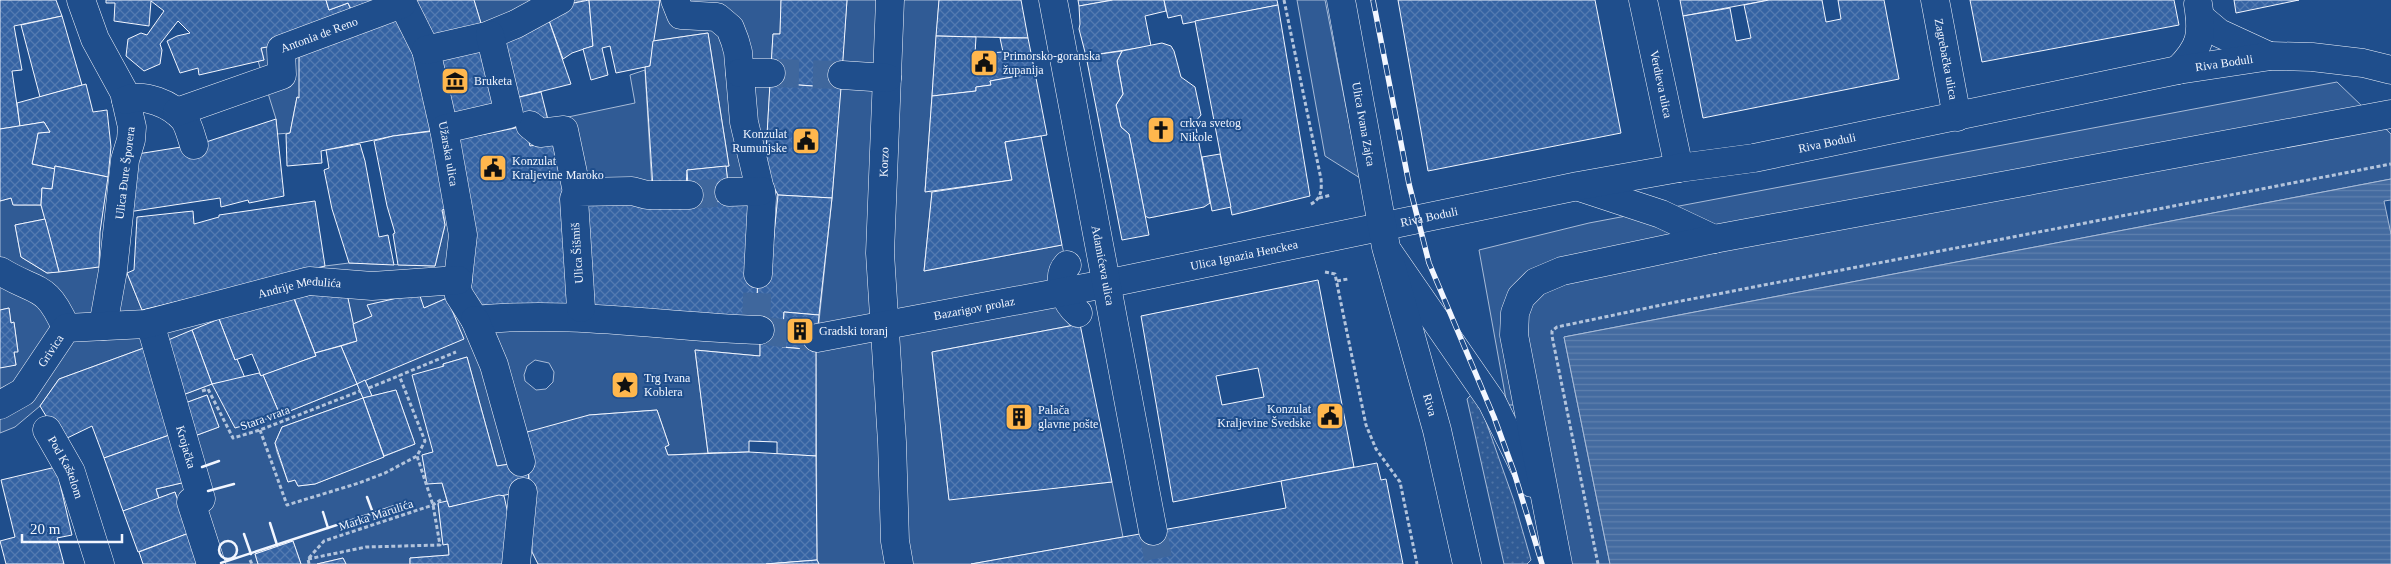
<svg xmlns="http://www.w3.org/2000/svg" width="2391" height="564" font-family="Georgia,serif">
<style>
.grass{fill:url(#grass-dots);stroke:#a8bbd7}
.built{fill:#305b95;stroke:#a8bbd7;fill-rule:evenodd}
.water{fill:url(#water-rules);stroke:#a8bbd7}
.pier{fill:#1f4e8c;stroke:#a8bbd7}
.building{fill:url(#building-cross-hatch);stroke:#f2f6ff;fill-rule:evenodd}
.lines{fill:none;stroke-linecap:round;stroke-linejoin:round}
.minor-tunnel{stroke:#3f679d;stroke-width:28;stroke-dasharray:28 14;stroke-linecap:butt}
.major-tunnel{stroke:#3f679d;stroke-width:28;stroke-dasharray:28 14;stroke-linecap:butt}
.minor-casing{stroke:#f2f6ff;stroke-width:29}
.major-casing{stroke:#f2f6ff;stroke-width:29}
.path{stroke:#b3c4dc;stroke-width:3;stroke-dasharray:4 2.5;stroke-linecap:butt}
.minor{stroke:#1f4e8c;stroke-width:28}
.major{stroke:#1f4e8c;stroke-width:28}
.rail-casing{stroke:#f2f6ff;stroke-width:5.5}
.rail{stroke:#1f4e8c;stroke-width:4;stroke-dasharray:11;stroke-linecap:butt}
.wall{stroke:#f2f6ff;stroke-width:2.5}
.labels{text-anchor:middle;stroke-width:4;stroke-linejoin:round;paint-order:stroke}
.street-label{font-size:12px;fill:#f2f6ff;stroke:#1f4e8c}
.poi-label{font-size:12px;fill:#f2f6ff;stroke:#1f4e8c;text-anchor:start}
</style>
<defs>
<pattern id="grass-dots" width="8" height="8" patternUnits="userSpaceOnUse" patternTransform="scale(1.25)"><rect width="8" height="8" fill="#305b95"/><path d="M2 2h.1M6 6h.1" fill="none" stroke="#4e73a5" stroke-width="1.8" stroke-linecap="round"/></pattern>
<pattern id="water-rules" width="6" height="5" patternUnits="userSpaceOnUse" patternTransform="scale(1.25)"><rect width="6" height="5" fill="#446ba0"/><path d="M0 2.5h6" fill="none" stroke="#5f81ae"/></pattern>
<pattern id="building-cross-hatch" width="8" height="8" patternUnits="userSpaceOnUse" patternTransform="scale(1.25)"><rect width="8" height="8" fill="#3563a3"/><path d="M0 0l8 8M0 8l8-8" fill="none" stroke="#537ab1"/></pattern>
</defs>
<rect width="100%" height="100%" fill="#1f4e8c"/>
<polygon class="grass" points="1471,395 1478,399 1514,501 1531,560 1527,564 1504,564 1467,399"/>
<g class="built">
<path d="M474 0H585L564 5 520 31 507 100 514 128 479 305 760 322V356L695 350 708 453 668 455 665 447 669 445 657 410 589 415 528 461 497 466 467 357 443 364 433 452 422 455 427 483H442L447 501 438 504 443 544H448L449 555 410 558V564H346L343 558 317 564H301L293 541 255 554 258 564H208L188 531 175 492 159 498 156 489 190 481 152 345 59 379 40 406 15 427 0 433V367L16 365 14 352 18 351 14 323H11L9 308 0 310V201L11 198 14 205H41L45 219 15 225 21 257 47 273 99 267 127 273 142 310 325 266 349 263 435 266 445 225 434 131 297 97 290 133 277 134 276 119 258 61 264 60 261 48 273 46 483 30ZM346 289 353 324 372 316 368 305 424 308 447 298 365 380 372 396 396 390 415 444 315 484 298 486 295 480 288 482 277 452 275 443 282 427 363 398 357 384 280 415 212 384 180 396 294 298ZM535 360 549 363 554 372 553 382 546 389 536 390 525 381 524 375 527 366ZM207 395 219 427 184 440 177 406Z"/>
<polygon points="660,0 781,0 780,34 773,34 765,170 778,195 770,275 730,201 726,166 729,166 708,33 653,41"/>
<polygon points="847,0 939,0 925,191 932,192 924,271 1062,245 1080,324 932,352 949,499 1112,482 1123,537 971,564 819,564 817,560 816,350 832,198"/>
<polygon points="1297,0 1325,0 1360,178 1325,156"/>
<polygon points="645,70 652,188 565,199 530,146 525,126 635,103 630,75"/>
<polygon points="2337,82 2391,134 2391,179 1564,337 1610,564 1558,564 1527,405 1507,405 1479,250 1589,223"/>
</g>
<polygon class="water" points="2391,179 2391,564 1610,564 1564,337"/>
<polygon class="pier" points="2391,200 2391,234 2384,201"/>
<g class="building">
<polygon points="0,0 56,0 62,16 14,26 22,70 12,71 20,126 0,129"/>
<polygon points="106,0 326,0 329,10 348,3 353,15 273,46 261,48 264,60 199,75 198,68 180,73 167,41 177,36 190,33 178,21 160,44 162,50 160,64 144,71 126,56 128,39 141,33 147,35 164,11 151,1 149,26 114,21 115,3 106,3"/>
<polygon points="326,0 394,0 352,11 348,3 329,10"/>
<polygon points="416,0 474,0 483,30 428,42"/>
<polygon points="589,0 593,46 572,53 563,59 547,15 564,5"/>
<polygon points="589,0 660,0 650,66 616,73 610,46 602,48 608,75 591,80 583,49 593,46"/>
<polygon points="781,0 847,0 841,88 770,83 773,34 780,34"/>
<polygon points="939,0 1021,0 1028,38 936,36"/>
<polygon points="1078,0 1113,0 1079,6"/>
<polygon points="1113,0 1164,0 1166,11 1145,16 1151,46 1086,56 1079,29 1080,24 1079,6"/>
<polygon points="1164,0 1277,0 1278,5 1183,24 1181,15 1168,18"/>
<polygon points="1398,0 1595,0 1621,133 1428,171"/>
<polygon points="1680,0 1769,0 1683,16"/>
<polygon points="1769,0 1822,0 1826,22 1841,19 1838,0 1884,0 1899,79 1703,118 1683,16 1730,8 1736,41 1751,38 1744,5"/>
<polygon points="1970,0 2174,0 2179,25 1982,62"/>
<polygon points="2234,0 2299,0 2236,13"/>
<polygon points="1278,5 1310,196 1232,215 1195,21"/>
<polygon points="396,10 427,72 437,130 393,136 321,151 322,163 287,166 286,134 290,133 297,97 299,98 299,48"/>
<polygon points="547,15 571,84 507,100 493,43"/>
<polygon points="62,16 82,85 40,97 21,25"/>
<polygon points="708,33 729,166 687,170 686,187 653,188 645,67 650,66 653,41"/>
<polygon points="936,36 976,37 975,54 1003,52 1000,38 1028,38 1035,73 990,81 991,85 976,87 976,91 932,96"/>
<polygon points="1162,43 1171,46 1174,51 1181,77 1195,87 1201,115 1195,122 1210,203 1204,207 1149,218 1145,216 1129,134 1121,127 1116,105 1123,94 1117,61 1122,51"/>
<polygon points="490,44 504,101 454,113 441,56"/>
<polygon points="1122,51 1117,61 1123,94 1116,105 1121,127 1129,134 1149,235 1122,240 1086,56"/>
<polygon points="1035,73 1047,135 1005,142 1012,180 925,192 932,96 976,91 976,87 991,85 990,81"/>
<polygon points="770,83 841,88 832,198 778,195 765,170"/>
<polygon points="86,84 93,112 107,110 111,147 108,177 55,166 55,169 32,164 38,133 50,132 44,122 20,126 17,103"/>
<polygon points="541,92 548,120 514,128 507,100"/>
<polygon points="276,119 284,196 249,203 248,200 221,207 220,198 128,212 131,155 200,144"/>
<polygon points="44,122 50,132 38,133 32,164 55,169 52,189 42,188 41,205 13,205 11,198 0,201 0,129"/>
<polygon points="525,126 530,146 553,142 565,199 578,309 479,305 469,295 456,140"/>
<polygon points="434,131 448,208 442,210 445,225 435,266 398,265 393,234 395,233 387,206 374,141 393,136"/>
<polygon points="1041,136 1062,245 924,271 932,192 1012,180 1005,142"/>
<polygon points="360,144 365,161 379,237 388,235 394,265 349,263 332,209 324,170 329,168 326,150"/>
<polygon points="1220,154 1231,207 1212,211 1202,157"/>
<polygon points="55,166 108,177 100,232 99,267 59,272 41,205 42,188 52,189"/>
<polygon points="726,166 730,201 689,202 687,170"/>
<polygon points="778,195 832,198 819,315 784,312 783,325 756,321 758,274 770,275"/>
<polygon points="583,198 689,202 750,201 758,274 756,321 583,308"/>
<polygon points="315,201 325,266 142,310 127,273 134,270 137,217 193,211 194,224 219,217 219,215"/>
<polygon points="45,219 53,249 59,272 47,273 21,257 15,225"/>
<path d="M1318 280 1354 467 1173 502 1141 316ZM1258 368 1264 397 1222 405 1216 376Z"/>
<polygon points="346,289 357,341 315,353 294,298"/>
<polygon points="291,291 316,356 261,376 252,354 235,360 219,319"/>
<polygon points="419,293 424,308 447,298 464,339 357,384 341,346 357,341 353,324 372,316 367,305"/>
<polygon points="9,308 11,323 14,322 18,352 14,352 16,365 0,368 0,310"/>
<polygon points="784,312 819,315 816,350 782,347"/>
<polygon points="219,319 235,360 237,359 245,378 212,384 192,330"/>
<polygon points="760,322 783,325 782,347 816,350 816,456 777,454 777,442 749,441 749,452 708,453 695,350 760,356"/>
<polygon points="1080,324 1112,482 949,500 932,352"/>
<polygon points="192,330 212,384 180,396 161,343"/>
<polygon points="152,345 178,432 104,458 92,426 61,441 40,406 59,379"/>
<polygon points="341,346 357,384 280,415 263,375 316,356 315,353"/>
<polygon points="467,357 497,466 528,461 529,490 449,507 442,483 427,484 422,455 433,452 412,375 444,366 443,364"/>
<polygon points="259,373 261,376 263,375 280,415 235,428 212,384"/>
<polygon points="365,380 372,396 363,398 357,384"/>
<polygon points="396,390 415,444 384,456 363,398"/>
<polygon points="207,395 219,427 189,438 177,406"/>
<polygon points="363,398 384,457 315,484 298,486 295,480 288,482 275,443 282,427"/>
<polygon points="657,410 669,445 665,447 668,455 749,452 816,456 817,560 766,564 538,564 532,552 527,432 589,415"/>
<polygon points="178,432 190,481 156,489 159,499 123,511 104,458"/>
<polygon points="1377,463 1381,480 1386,479 1403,564 971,564 1286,508 1281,481"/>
<polygon points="56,467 72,535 57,538 64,564 6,564 0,541 15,537 1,480"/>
<polygon points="175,492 189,533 138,552 123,511"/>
<polygon points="499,495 504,496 513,536 510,564 410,564 410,558 449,555 448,544 443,545 438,503 447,501 449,507"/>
<polygon points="189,533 208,564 143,564 139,552"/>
<polygon points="293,541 301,564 258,564 255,554"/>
<polygon points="343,558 346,564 317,564"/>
<polygon points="817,560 819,564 766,564"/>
</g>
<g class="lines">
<g class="minor-tunnel">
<polyline points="771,73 842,75"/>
<polyline points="689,195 729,192"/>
<polyline points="756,321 758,274"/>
<polyline points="760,330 817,338"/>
</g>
<polyline class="major-tunnel" points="1153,531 1159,564"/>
<defs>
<g id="minor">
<polyline points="81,0 95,39 124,92 132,127 131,140 125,160 113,270 103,326"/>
<path id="s1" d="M401 0 426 50 444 129 463 235 457 288 459 295 475 320C570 310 666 327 760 330"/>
<polyline points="675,0 681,15 717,17 730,28 735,41 738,52 744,122 762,198 758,274"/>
<polyline points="890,0 880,253 892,442 895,541 899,564"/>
<path id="s2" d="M1643 0 1679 168"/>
<path id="s3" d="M1935 0 1957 117"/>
<polyline points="2200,17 2219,33 2269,56"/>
<polyline points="426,50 487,36 516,24 560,0"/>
<path d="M2178 70C2201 47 2203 35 2198 4"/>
<polyline points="740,73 771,73"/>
<polyline points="842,75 887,78"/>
<path d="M126 100C144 93 171 104 184 119 189 126 191 136 194 145"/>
<path id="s4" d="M177 112 282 75 281 49 402 4"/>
<polyline points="530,125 540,133 564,130 577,192"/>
<polyline points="444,129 509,114 490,35"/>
<polyline points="1579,187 1661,214 1714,239"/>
<polyline points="729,192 761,191"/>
<polyline points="1389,253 1492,402 1532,483"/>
<path d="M1067 265C1055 278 1066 303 1078 313"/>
<path d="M0 271C37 294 46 282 66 328"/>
<polyline points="581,308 574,199 577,192 632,191 647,195 689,195"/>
<polyline points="475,320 494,365 521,462"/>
<path id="s5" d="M150 323 201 499 191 502 211 564"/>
<path id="s6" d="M817 338 1105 284 1578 186 1679 168 1754 158 2178 70 2271 56 2312 57 2363 63 2391 70"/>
<path id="s7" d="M0 405 23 392 66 328 146 324 309 281 372 286 458 280"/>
<path id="s8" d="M47 430 71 472 100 564"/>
<polyline points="516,564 523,492"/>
<polyline points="1558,564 1514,335 1515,313 1521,297 1536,282 1562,271 1714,239 2391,114"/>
</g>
<g id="major">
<path id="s9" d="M1053 0 1153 531"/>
<path id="s10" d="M1341 0 1386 247 1437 430 1467 564"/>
</g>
</defs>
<use href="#minor" class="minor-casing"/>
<use href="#major" class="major-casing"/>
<g class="path">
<path d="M1284 0 1321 179C1322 191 1321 200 1309 205"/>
<polyline points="1319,198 1331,195"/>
<polyline points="1325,272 1335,274 1366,425 1376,449 1400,482 1417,564"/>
<polyline points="1337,281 1348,279"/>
<polyline points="369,388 456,352"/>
<polyline points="202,391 208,389 233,438 260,430 360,391"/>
<polyline points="260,430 287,505 359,483 385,473 417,456"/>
<polyline points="308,559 366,547 440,545 433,505 417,456 425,441 399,375"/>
<polyline points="250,560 252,564"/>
<polyline points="309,564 308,559 324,541 433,505 442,499"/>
<polyline points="1598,564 1552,336 1552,331 1557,327 1671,303 2391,164"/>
</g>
<use href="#minor" class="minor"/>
<use href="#major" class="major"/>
<defs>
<polyline id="rail" points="1373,0 1409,184 1429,263 1494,417 1514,472 1542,564"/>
</defs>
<use href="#rail" class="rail-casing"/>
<use href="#rail" class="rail"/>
<g class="wall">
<polyline points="202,467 219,461"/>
<polyline points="208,491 234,484"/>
<polyline points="367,497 373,513"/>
<polyline points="323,512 328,528"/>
<polyline points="270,523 277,545"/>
<polyline points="244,534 251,554"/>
<circle cx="228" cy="550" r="9"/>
<polyline points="221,563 404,503"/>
</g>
</g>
<defs>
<symbol id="civic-square" viewBox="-11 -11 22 22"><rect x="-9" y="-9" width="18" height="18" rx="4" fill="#ffb74d" stroke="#1f4e8c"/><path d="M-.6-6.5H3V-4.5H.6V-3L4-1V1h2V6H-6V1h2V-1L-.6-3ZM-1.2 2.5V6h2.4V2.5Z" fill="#111"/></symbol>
<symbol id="museum-square" viewBox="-11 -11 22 22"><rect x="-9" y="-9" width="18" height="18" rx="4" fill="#ffb74d" stroke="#1f4e8c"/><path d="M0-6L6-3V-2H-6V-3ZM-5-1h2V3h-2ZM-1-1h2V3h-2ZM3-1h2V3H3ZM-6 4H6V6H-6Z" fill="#111"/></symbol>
<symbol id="church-square" viewBox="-11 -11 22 22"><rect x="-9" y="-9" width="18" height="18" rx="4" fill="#ffb74d" stroke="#1f4e8c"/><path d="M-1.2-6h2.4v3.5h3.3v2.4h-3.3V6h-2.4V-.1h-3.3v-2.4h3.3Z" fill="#111"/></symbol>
<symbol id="building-square" viewBox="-11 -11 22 22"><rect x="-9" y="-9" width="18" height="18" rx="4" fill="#ffb74d" stroke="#1f4e8c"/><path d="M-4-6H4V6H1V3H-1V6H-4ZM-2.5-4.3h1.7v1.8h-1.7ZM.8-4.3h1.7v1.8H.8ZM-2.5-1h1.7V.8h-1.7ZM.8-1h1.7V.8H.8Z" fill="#111"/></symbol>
<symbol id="sight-square" viewBox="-11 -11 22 22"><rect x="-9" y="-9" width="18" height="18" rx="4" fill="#ffb74d" stroke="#1f4e8c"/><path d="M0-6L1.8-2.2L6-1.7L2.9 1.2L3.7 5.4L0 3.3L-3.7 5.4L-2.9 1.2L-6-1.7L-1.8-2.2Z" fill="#111"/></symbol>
</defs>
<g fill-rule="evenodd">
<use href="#civic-square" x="968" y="47" width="32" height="32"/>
<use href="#museum-square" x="439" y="65" width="32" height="32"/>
<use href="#church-square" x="1145" y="114" width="32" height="32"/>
<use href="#civic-square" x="790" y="125" width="32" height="32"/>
<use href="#civic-square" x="477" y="152" width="32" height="32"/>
<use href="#building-square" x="784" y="315" width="32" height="32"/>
<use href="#sight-square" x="609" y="369" width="32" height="32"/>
<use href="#civic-square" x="1314" y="400" width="32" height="32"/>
<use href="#building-square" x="1003" y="401" width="32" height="32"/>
</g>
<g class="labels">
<g class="street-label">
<text dy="4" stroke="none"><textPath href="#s4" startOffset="178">Antonia de Reno</textPath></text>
<text dy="4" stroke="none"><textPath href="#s3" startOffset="60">Zagrebačka ulica</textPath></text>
<text dy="4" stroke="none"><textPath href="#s6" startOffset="1434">Riva Boduli</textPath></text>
<text dy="4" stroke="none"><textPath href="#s2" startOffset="86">Verdieva ulica</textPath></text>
<text dy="4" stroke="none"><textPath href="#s10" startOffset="126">Ulica Ivana Zajca</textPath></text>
<text dy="4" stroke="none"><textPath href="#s6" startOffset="1029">Riva Boduli</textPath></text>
<text dy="4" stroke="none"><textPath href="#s1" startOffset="162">Užarska ulica</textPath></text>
<text transform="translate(884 162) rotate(-88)" y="4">Korzo</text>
<text transform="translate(125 173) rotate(-83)" y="4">Ulica Đure Šporera</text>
<text dy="4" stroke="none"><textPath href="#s6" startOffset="624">Riva Boduli</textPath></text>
<text transform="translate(577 253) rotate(-94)" y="4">Ulica Šišmiš</text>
<text dy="4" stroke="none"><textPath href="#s6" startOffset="435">Ulica Ignazia Henckea</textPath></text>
<text dy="4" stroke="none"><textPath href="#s9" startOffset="270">Adamićeva ulica</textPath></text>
<text dy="4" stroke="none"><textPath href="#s7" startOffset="342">Andrije Medulića</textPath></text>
<text dy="4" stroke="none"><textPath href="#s6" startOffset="160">Bazarigov prolaz</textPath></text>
<text dy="4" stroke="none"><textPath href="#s7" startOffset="76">Grivica</textPath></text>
<text dy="4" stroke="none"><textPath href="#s10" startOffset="415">Riva</textPath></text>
<text transform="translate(265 418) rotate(-20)" y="4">Stara vrata</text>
<text dy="4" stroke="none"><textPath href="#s5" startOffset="129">Krojačka</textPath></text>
<text dy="4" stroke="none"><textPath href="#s8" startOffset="42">Pod Kaštelom</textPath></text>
<text transform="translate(376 515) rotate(-18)" y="4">Marka Marulića</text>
</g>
<g class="poi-label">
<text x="1003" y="60">Primorsko-goranska<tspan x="1003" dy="14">županija</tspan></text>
<text x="474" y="85">Bruketa</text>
<text x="1180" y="127">crkva svetog<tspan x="1180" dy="14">Nikole</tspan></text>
<text x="787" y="138" text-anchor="end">Konzulat<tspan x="787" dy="14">Rumunjske</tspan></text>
<text x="512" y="165">Konzulat<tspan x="512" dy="14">Kraljevine Maroko</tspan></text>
<text x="819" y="335">Gradski toranj</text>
<text x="644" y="382">Trg Ivana<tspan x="644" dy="14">Koblera</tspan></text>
<text x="1311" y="413" text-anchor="end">Konzulat<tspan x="1311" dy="14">Kraljevine Švedske</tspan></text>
<text x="1038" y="414">Palača<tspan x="1038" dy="14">glavne pošte</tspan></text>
</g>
</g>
<path d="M22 534v8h100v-8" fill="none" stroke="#f2f6ff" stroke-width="2.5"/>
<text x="30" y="534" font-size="15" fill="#f2f6ff" stroke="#1f4e8c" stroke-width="4" paint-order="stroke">20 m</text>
</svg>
